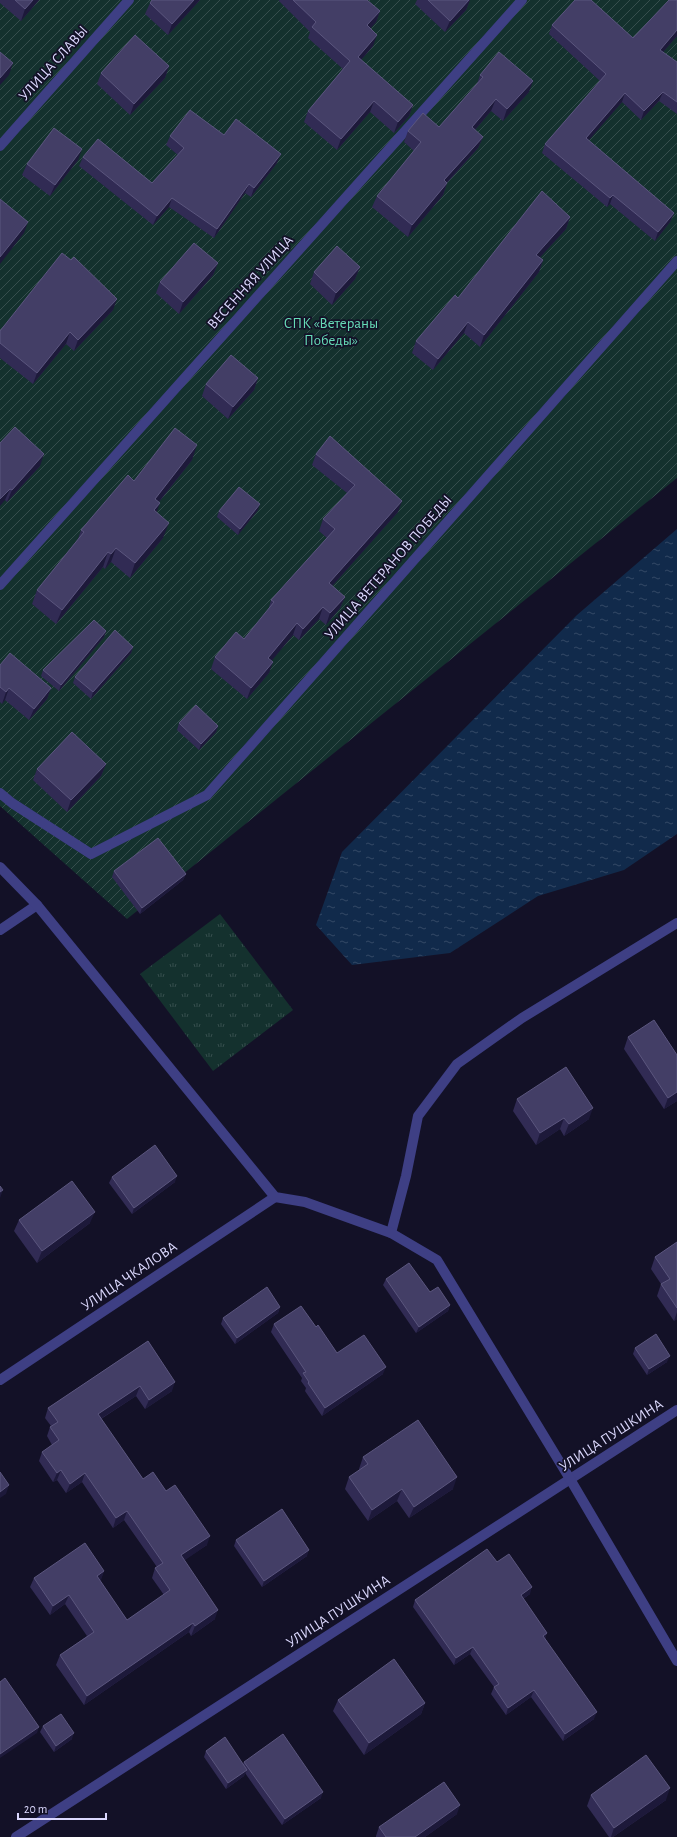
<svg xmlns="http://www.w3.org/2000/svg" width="677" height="1837" font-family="'Alegreya Sans',sans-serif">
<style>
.park{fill:url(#park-tufts)}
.garden{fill:url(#garden-furrows)}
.water{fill:url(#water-ripples)}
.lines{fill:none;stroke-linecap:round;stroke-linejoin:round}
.minor{stroke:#3e3f84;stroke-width:10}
.tertiary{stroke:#3e3f84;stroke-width:10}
.wall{fill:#312b54}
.shaded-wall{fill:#1d193a}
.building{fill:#433e66;stroke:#5b567e}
.labels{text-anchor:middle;stroke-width:3.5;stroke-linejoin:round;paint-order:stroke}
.street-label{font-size:15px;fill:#dbd8fd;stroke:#131127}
.park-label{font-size:15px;fill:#66dbb7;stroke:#131127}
</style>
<defs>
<pattern id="park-tufts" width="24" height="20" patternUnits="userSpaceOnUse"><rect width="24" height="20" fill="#14312e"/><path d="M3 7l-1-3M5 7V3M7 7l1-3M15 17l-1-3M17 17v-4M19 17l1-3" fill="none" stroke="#364e4d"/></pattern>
<pattern id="garden-furrows" width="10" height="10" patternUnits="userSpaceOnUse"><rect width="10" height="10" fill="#14312e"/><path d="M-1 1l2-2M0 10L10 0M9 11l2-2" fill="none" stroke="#364e4d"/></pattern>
<pattern id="water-ripples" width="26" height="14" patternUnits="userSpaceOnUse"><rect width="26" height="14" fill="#112a4b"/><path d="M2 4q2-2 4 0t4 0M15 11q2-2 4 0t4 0" fill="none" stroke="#334866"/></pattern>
</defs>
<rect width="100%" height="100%" fill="#131127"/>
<polygon class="park" points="220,914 293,1010 213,1071 140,974"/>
<polygon class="garden" points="0,0 677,0 677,478 127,919 0,806"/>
<polygon class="water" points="677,529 677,834 624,870 538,896 450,953 352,965 316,925 342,852 577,615"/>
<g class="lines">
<g class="minor">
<polyline points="0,146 129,0"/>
<polyline points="0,585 522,0"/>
<polyline points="0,793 12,803 91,854 207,795 677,261"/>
<polyline points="0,930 37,905"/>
<polyline points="391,1233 406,1176 418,1116 457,1064 522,1018 677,923"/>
<polyline points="0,1380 275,1197"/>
<polyline points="16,1837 677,1410"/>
</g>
<polyline class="tertiary" points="0,867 37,905 275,1197 305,1202 391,1233 437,1260 570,1479 677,1661"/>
</g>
<g class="wall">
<polygon points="0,0 39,0 21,21 0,3"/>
<polygon points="152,0 200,0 168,35 145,14 150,3"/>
<polygon points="279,0 367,0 380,11 376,22 370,28 373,46 361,60 413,105 409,116 394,133 370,112 337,150 304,122 308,111 343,69 308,38 310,32 279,1"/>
<polygon points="417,0 470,0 466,10 445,32 415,4"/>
<polygon points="677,0 677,36 663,52 677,62 677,114 659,101 641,120 622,102 588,140 674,213 670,222 655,241 610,204 607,207 542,153 545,144 600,81 549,34 552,25 633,38"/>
<polygon points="169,66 165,78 130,115 97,84 101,73"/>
<polygon points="480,75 529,92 503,121 491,111 475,130 483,137 478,148 447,183 443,195 408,237 372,207 377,196 414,151 404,142 408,131 439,127 477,84"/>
<polygon points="224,135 277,163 251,197 245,193 214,238 169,207 153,225 79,166 83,157 152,183 178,155 166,145 170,136"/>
<polygon points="78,160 50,196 22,175 27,164"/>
<polygon points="570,217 566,229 540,257 543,260 539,272 480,347 464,333 433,370 412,353 416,341 458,298"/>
<polygon points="218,263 213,275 179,314 156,293 160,282"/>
<polygon points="360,267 355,279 332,305 310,284 314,272"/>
<polygon points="113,310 74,351 66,344 33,384 0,358 0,331"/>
<polygon points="258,378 254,390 228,419 202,396 206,384"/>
<polygon points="0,443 40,466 7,502 5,500"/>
<polygon points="316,454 398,512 332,586 345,597 340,608 326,625 319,619 299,640 293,635 271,661 269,673 247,699 211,669 215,657 244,639 268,611 271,600 327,538 319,531 323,519 347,493 312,465"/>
<polygon points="192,460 159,502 156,512 163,538 130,578 111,562 105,569 103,567 56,624 32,604 37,590 78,539 81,530 134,481"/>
<polygon points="258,510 238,535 217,517 219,511"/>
<polygon points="106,631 104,637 59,691 41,676 43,670"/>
<polygon points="133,647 131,653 91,699 73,683 75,677"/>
<polygon points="0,665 51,688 47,699 29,720 5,700 2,704 0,702"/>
<polygon points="179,723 218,726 216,732 199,750 177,730"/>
<polygon points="106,764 101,776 67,812 33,780 37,769"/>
<polygon points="114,871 186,874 183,880 140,914 112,877"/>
<polygon points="628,1037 677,1101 664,1109 624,1049"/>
<polygon points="517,1099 589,1119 564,1136 560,1129 536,1145 513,1111"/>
<polygon points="112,1177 175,1182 132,1214 109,1183"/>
<polygon points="19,1220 90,1223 37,1263 14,1231"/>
<polygon points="677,1242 677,1319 674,1321 657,1296 661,1284 651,1269 655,1257"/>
<polygon points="386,1279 450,1305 448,1311 416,1333 383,1285"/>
<polygon points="280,1307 278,1313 235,1344 221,1324 223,1318"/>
<polygon points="274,1324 316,1327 337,1353 383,1374 322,1416 305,1391 306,1388 301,1381 302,1378 271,1332"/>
<polygon points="148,1341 172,1391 145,1409 136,1396 101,1419 143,1479 166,1491 207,1545 184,1560 215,1619 191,1636 189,1632 84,1705 56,1665 60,1655 87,1636 65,1604 50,1615 30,1587 34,1578 104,1571 100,1581 127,1620 164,1595 152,1578 155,1568 157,1567 124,1520 113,1528 82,1482 66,1493 57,1480 53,1482 39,1461 42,1452 52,1445 47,1436 50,1427 51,1426 45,1418 48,1408"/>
<polygon points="635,1348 667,1362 647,1375 633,1354"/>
<polygon points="363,1457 453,1489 409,1518 397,1501 368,1521 345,1489 349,1477 360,1470 359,1469"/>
<polygon points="236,1540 307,1556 262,1587 234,1546"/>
<polygon points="497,1562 530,1594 523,1599 547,1633 545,1638 594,1719 563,1741 531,1697 506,1715 491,1694 494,1687 470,1654 454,1665 413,1607 415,1600"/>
<polygon points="338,1700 425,1703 421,1714 364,1755 333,1711"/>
<polygon points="43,1726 72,1739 54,1752 40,1732"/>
<polygon points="206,1751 243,1764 244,1762 321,1798 282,1825 245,1773 244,1776 226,1789 204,1757"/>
<polygon points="591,1795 666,1800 613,1837 609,1837 587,1806"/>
<polygon points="457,1814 425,1837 376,1837 376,1836 379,1827"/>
</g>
<g class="shaded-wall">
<polygon points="33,0 39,0 21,21 25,9"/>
<polygon points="194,0 200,0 168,35 172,24"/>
<polygon points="469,0 470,0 466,10 445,32 450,21"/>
<polygon points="380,11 376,22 363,37 367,25"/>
<polygon points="677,30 677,36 657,59 660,50"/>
<polygon points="377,35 373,46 354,68 358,57"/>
<polygon points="13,63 9,75 0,85 0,78"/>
<polygon points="169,66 165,78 130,115 134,104"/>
<polygon points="533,81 529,92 503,121 507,109"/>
<polygon points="663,92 659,101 641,120 644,111"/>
<polygon points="625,93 622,102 583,147 586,138"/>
<polygon points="496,99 491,111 468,138 472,127"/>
<polygon points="374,101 370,112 337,150 341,139"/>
<polygon points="413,105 409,116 394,133 398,122"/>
<polygon points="483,137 478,148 439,191 444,180"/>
<polygon points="82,149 78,160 50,196 55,185"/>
<polygon points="281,154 277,163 251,197 254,188"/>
<polygon points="447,183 443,195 408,237 412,225"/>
<polygon points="249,184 245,193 214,238 217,229"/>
<polygon points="613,195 610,204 607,207 610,198"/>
<polygon points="172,198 169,207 153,225 157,216"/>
<polygon points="674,213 670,222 655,241 658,232"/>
<polygon points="570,217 566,229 532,266 536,255"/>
<polygon points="28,222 24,233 0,264 0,257"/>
<polygon points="543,260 539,272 480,347 484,335"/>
<polygon points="218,263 213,275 179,314 183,302"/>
<polygon points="360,267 355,279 332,305 336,293"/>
<polygon points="117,299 113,310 74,351 78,340"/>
<polygon points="468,322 464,333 433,370 438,359"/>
<polygon points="70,332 66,344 33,384 37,373"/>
<polygon points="258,378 254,390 228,419 233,407"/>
<polygon points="197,445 192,460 150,513 155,499"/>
<polygon points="44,454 40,466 7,502 12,490"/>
<polygon points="10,489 5,500 0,506 0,499"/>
<polygon points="402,501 398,512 325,594 329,583"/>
<polygon points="160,503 155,517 154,510"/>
<polygon points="260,504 258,510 238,535 240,529"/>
<polygon points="169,523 163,538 130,578 135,563"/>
<polygon points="116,548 111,562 105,569 111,554"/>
<polygon points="108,552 103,567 56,624 62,610"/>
<polygon points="345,597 340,608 326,625 330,613"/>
<polygon points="323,607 319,619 299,640 303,629"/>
<polygon points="297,623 293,635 264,670 268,658"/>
<polygon points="106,631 104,637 59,691 61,685"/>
<polygon points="133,647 131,653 91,699 93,692"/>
<polygon points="273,662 269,673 247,699 251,688"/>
<polygon points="9,688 5,700 2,704 6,692"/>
<polygon points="51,688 47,699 29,720 34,709"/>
<polygon points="218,726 216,732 199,750 201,744"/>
<polygon points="106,764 101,776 67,812 71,800"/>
<polygon points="186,874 183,880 140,914 142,908"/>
<polygon points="677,1092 677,1101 664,1109 668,1098"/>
<polygon points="593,1108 589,1119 564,1136 569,1124"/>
<polygon points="564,1118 560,1129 536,1145 540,1133"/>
<polygon points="177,1176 175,1182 132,1214 134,1208"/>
<polygon points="3,1190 0,1198 0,1192"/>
<polygon points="95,1212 90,1223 37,1263 42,1251"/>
<polygon points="450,1305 448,1311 416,1333 419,1327"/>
<polygon points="280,1307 278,1313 235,1344 237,1338"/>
<polygon points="677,1312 677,1319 674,1321"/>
<polygon points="670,1356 667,1362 647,1375 649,1369"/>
<polygon points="386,1367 383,1374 322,1416 325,1408"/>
<polygon points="175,1382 172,1391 145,1409 149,1400"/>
<polygon points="140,1386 136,1396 94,1423 98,1414"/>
<polygon points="61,1470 57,1480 53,1482 57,1473"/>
<polygon points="85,1473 82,1482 66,1493 70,1484"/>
<polygon points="457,1477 453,1489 409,1518 414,1507"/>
<polygon points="9,1485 6,1494 0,1498 0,1492"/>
<polygon points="402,1489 397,1501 368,1521 372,1510"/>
<polygon points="127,1511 124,1520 113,1528 116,1518"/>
<polygon points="210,1536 207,1545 178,1565 181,1555"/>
<polygon points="309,1550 307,1556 262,1587 264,1581"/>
<polygon points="104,1571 101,1580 93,1585 97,1576"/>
<polygon points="532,1587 530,1594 518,1602 521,1595"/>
<polygon points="69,1595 65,1604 50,1615 53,1606"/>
<polygon points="218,1610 215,1619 191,1636 195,1626"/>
<polygon points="193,1623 189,1632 84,1705 87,1696"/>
<polygon points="547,1633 544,1640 543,1636"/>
<polygon points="473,1647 470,1654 454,1665 456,1658"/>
<polygon points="534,1690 531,1697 506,1715 508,1708"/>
<polygon points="425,1703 421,1714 364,1755 369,1743"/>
<polygon points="597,1712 594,1719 563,1741 565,1734"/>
<polygon points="39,1727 37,1733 0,1758 0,1754"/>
<polygon points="74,1733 72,1739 54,1752 56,1746"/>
<polygon points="247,1770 244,1776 226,1789 228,1783"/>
<polygon points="670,1788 666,1800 613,1837 611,1837 614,1828"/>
<polygon points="323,1792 321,1798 282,1825 285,1819"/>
<polygon points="460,1805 457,1814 425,1837 415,1837"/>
</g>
<g class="building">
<polygon points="15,0 33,0 25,9"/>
<polygon points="152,0 194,0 172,24 150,3"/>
<polygon points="293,0 367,0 380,11 367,25 377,35 358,57 413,105 398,122 374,101 341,139 308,111 350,61 312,27 316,22"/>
<polygon points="428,0 469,0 450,21"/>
<polygon points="575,0 591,0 633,38 669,0 677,0 677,30 660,50 677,62 677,102 663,92 644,111 625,93 586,138 674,213 658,232 613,195 610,198 545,144 606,74 552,25"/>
<polygon points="135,35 169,66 134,104 101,73"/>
<polygon points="0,52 13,63 0,78"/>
<polygon points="499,52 533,81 507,109 496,99 472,127 483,137 444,180 447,183 412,225 377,196 421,142 408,131 423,113 439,127 483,77 480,75"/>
<polygon points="190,110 224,135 236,119 281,154 254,188 249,184 217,229 172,198 157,216 83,157 98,139 152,183 184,148 170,136"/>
<polygon points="54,128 82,149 55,185 27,164"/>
<polygon points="542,191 570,217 536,255 543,260 484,335 468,322 438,359 416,341 455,295 458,298"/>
<polygon points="0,199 28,222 0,257"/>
<polygon points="194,243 218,263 183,302 160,282"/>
<polygon points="337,246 360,267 336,293 314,272"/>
<polygon points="62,253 71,260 74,257 117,299 78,340 70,332 37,373 0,343 0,331"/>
<polygon points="231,355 258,378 233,407 206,384"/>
<polygon points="15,427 44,454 12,490 10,489 0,499 0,443"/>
<polygon points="175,428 197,445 155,499 160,503 154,510 169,523 135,563 116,548 111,554 108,552 62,610 37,590 84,532 81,530 128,475 134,481"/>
<polygon points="330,436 402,501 329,583 345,597 330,613 323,607 303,629 297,623 268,658 273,662 251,688 215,657 236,632 244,639 274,602 271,600 335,529 323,519 355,485 316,454"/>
<polygon points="239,487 260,504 240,529 219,511"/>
<polygon points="94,620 106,631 61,685 43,670"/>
<polygon points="115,630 133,647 93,692 75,677"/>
<polygon points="10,653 51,688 34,709 9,688 6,692 0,687 0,665"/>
<polygon points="196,705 218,726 201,744 179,723"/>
<polygon points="72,732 106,764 71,800 37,769"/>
<polygon points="158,838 186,874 142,908 114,871"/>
<polygon points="654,1020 677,1055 677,1092 668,1098 628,1037"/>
<polygon points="566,1067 593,1108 569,1124 564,1118 540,1133 517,1099"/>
<polygon points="155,1145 177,1176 134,1208 112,1177"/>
<polygon points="72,1181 95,1212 42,1251 19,1220"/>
<polygon points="0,1186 3,1190 0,1192"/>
<polygon points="677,1242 677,1308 661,1284 670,1279 655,1257"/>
<polygon points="409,1263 430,1292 438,1287 450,1305 419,1327 386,1279"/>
<polygon points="267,1287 280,1307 237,1338 223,1318"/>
<polygon points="301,1306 316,1327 318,1325 337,1353 364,1335 386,1367 325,1408 308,1383 309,1382 303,1373 306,1372 274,1324"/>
<polygon points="656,1334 670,1356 649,1369 635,1348"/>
<polygon points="148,1341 175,1382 149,1400 140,1386 98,1414 143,1479 153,1472 166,1491 175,1485 210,1536 181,1555 218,1610 195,1626 193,1623 87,1696 60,1655 94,1632 69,1595 53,1606 34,1578 85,1543 104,1571 97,1576 127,1620 170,1590 155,1568 163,1563 127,1511 116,1518 85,1473 70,1484 61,1470 57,1473 42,1452 59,1440 50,1427 58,1422 48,1408"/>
<polygon points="418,1420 457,1477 414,1507 402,1489 372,1510 349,1477 368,1464 363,1457"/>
<polygon points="0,1472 9,1485 0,1492"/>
<polygon points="282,1509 309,1550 264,1581 236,1540"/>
<polygon points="487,1549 497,1562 509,1554 532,1587 521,1595 547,1633 543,1636 597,1712 565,1734 534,1690 508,1708 494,1687 499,1684 473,1647 456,1658 415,1600"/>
<polygon points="394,1659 425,1703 369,1743 338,1700"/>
<polygon points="5,1678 39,1727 0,1754 0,1682"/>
<polygon points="61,1714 74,1733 56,1746 43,1726"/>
<polygon points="283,1734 323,1792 285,1819 244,1762"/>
<polygon points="225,1737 247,1770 228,1783 206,1751"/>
<polygon points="646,1755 670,1788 614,1828 591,1795"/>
<polygon points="444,1782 460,1805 415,1837 386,1837 379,1827"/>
</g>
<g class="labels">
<g class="street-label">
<text transform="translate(53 63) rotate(-48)" y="5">УЛИЦА СЛАВЫ</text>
<text transform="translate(250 282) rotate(-48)" y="5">ВЕСЕННЯЯ УЛИЦА</text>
<text transform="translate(388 567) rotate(-49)" y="5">УЛИЦА ВЕТЕРАНОВ ПОБЕДЫ</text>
<text transform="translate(129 1276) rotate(-34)" y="5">УЛИЦА ЧКАЛОВА</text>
<text transform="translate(611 1435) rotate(-33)" y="5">УЛИЦА ПУШКИНА</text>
<text transform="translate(338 1611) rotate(-33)" y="5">УЛИЦА ПУШКИНА</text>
</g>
<g class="park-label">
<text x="331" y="328">СПК «Ветераны<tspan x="331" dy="17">Победы»</tspan></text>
</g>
</g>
<path d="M18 1813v6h88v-6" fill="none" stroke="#dbd8fd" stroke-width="2"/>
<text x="24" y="1813" font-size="12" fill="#dbd8fd" stroke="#131127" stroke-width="3" paint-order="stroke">20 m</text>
</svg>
